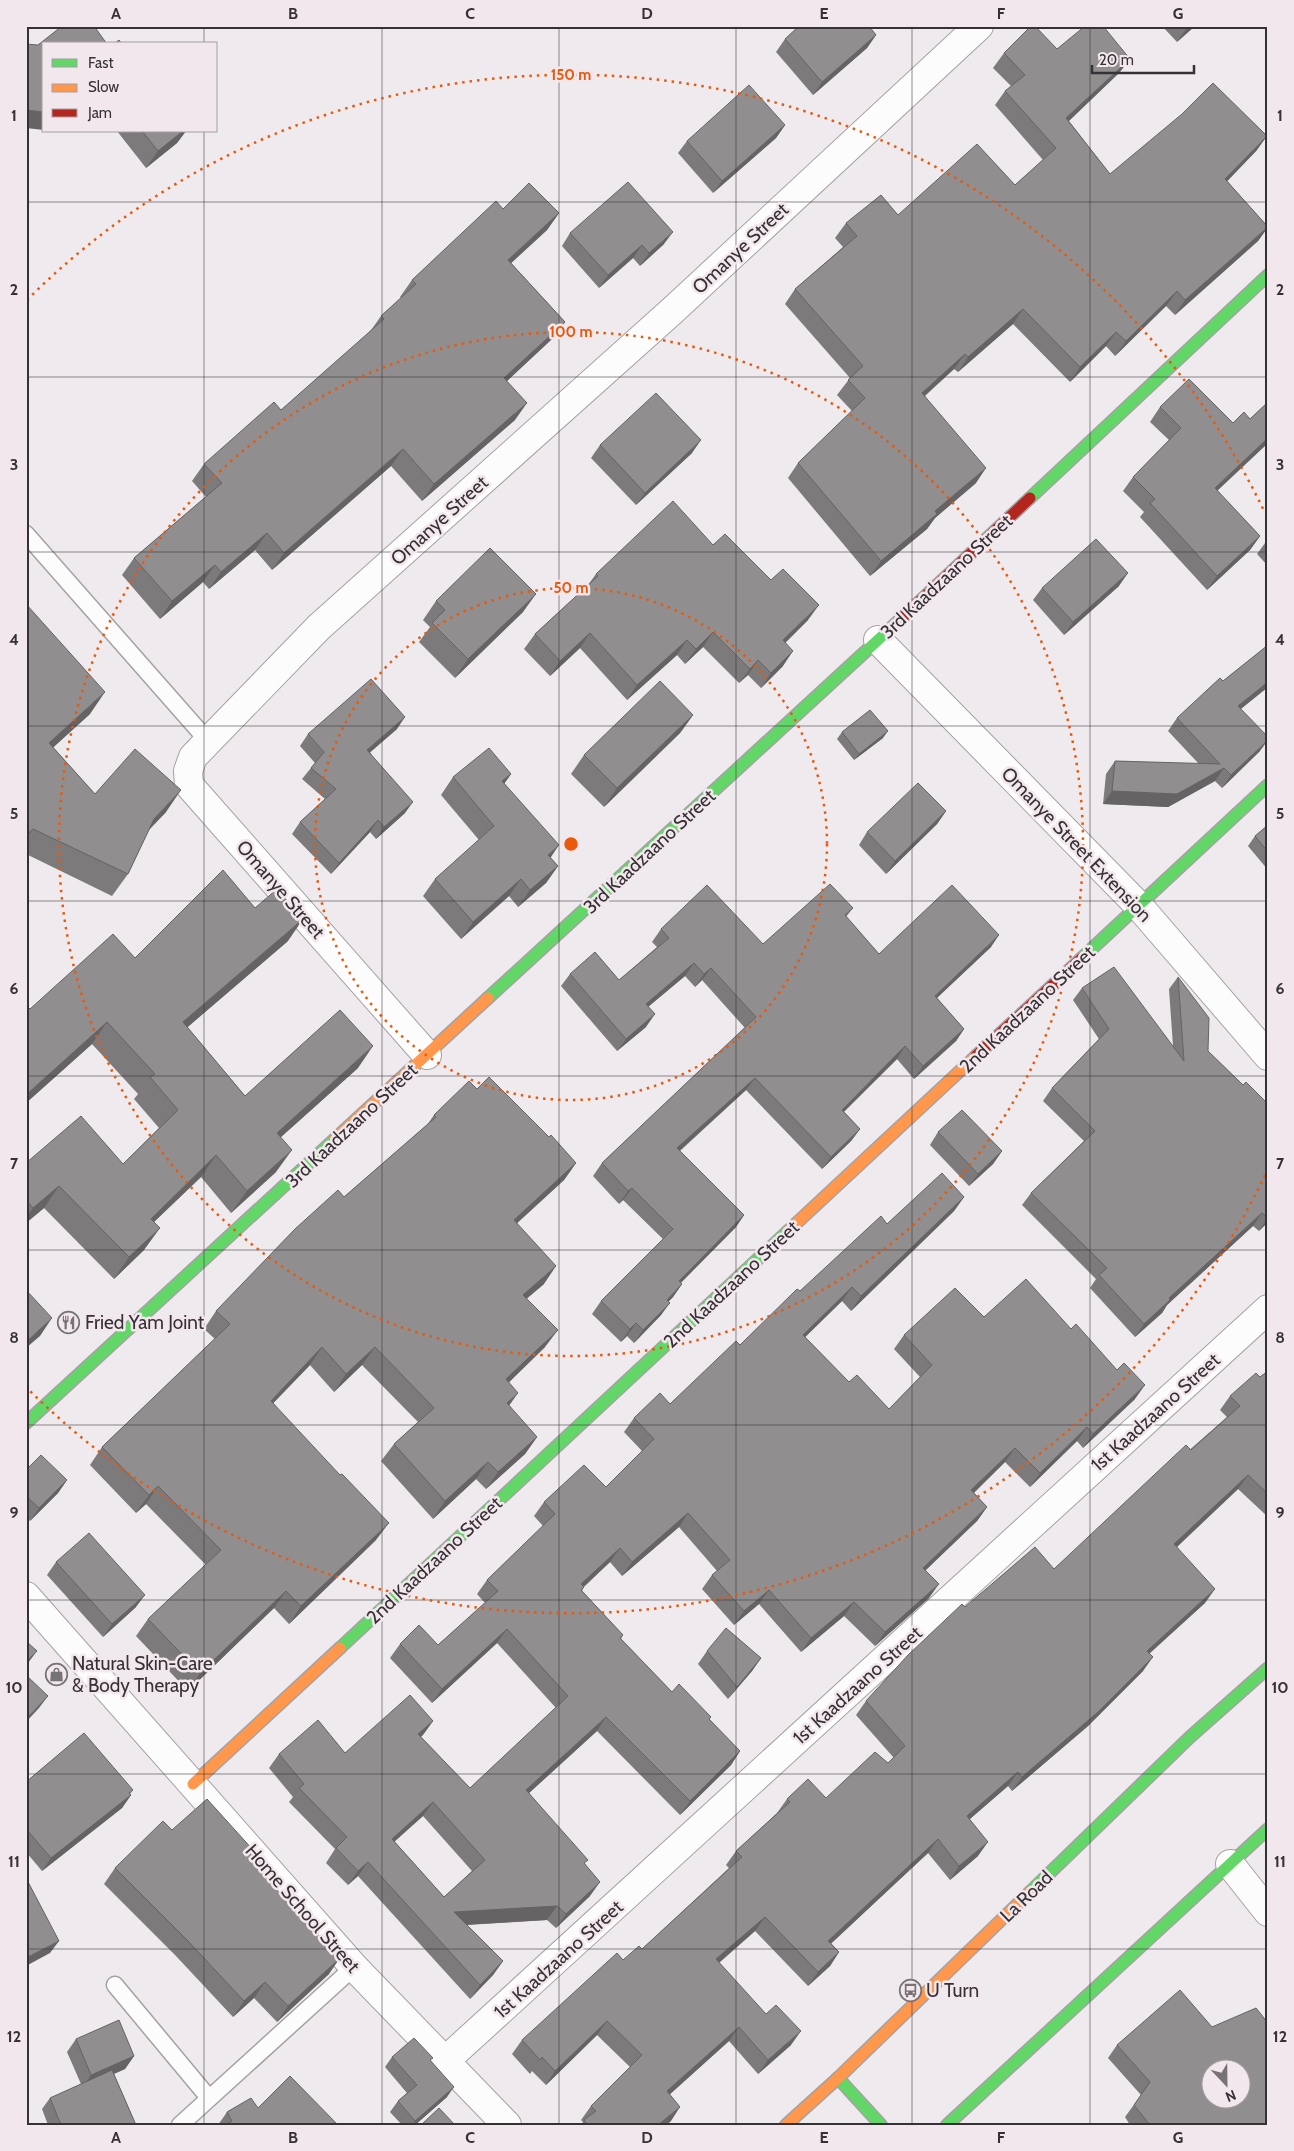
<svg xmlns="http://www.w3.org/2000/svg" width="1294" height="2151" font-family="Cabin,sans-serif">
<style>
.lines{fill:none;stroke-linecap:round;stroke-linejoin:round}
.lane-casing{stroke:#a5a2a4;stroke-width:19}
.street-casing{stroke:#a5a2a4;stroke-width:30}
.fast-casing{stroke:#a5a2a4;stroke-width:14}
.slow-casing{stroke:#a5a2a4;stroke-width:14}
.jam-casing{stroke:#a5a2a4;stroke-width:14}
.lane{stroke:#fdfcfc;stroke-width:16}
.street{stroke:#fdfcfc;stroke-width:28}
.fast{stroke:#63d668;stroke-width:11}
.slow{stroke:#ff974d;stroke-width:11}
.jam{stroke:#b3261e;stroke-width:11}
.wall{fill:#7d7a7c;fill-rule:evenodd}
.shaded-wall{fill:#666365}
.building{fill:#918e90;stroke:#666365;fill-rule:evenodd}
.grid{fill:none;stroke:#353134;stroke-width:1;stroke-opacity:0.55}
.ring{fill:none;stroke:#e8590c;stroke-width:2.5;stroke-dasharray:2.5 5}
.labels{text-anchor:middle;stroke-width:5;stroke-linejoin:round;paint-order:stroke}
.street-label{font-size:19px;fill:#353134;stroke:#f2e7ed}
.poi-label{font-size:19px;fill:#353134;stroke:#f2e7ed;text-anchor:start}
.centre{fill:#e8590c;stroke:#f2e7ed;stroke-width:2.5}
.ring-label{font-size:15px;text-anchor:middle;font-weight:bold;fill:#e8590c;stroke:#f2e7ed;stroke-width:5;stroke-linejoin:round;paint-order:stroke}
.neatline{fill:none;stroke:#353134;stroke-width:2}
.grid-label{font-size:16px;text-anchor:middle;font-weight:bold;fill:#353134}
</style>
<rect width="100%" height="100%" fill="#efeaed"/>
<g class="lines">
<defs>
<g id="lane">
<polyline points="26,534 208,741"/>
<polyline points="115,1985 209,2098"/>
<polyline points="180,2125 354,1967"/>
</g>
<g id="street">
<polyline points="878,640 1138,905 1268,1056"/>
<polyline points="427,1055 189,785 188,771 193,757 319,627 672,311 979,26"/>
<polyline points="26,1596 354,1967 507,2125"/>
<polyline points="1230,1864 1268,1912"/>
<polyline points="445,2061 1268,1309"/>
</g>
<g id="fast">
<polyline points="1030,498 1268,275"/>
<polyline points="1082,958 1268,785"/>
<polyline points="488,998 903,617"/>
<polyline points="26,1423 335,1139"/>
<polyline points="340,1648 788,1231"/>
<polyline points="1030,1892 1190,1737 1268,1668"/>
<polyline points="838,2078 881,2125"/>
<polyline points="947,2125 1268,1829"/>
</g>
<g id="slow">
<polyline points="335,1139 488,998"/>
<polyline points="788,1231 976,1056"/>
<polyline points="193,1784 340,1648"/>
<polyline points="786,2125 838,2078 1030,1892"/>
</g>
<g id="jam">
<polyline points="903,617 1030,498"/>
<polyline points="976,1056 1082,958"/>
</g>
</defs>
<use href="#lane" class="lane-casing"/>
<use href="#street" class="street-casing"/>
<use href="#fast" class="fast-casing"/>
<use href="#slow" class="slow-casing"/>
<use href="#jam" class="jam-casing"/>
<use href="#lane" class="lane"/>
<use href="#street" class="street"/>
<use href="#fast" class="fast"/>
<use href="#slow" class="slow"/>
<use href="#jam" class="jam"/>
</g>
<g class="wall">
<polygon points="1162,26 1195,26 1177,42"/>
<polygon points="876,35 867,48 813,95 776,52 785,39"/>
<polygon points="1057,49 1130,59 1119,73 1069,121 1110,174 1257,150 1227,181 1268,227 1258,241 1175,315 1166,306 1115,356 1106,346 1070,382 1013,324 958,372 954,369 925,396 976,483 935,518 927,529 870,576 788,478 798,463 852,411 837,395 850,378 785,304 795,289 843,247 835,238 846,223 898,215 1015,185 1043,160 995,105 1005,91 1011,86 993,68 1004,53"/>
<polygon points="785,125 776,138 713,193 678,153 687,141"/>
<polygon points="117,131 186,131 177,143 146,168"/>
<polygon points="503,209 559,213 547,230 511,263 565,322 552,339 507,381 515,420 422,501 391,466 272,570 255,550 209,589 203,582 160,619 122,575 134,558 206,497 192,481 204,464 281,410 369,333 381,316 401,298 400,297 412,280"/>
<polygon points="570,233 664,244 640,266 633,258 599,288 562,246"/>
<polygon points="1268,402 1268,443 1217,491 1260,536 1250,550 1207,590 1140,517 1144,512 1123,491 1133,477 1169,440 1150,422 1160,407 1233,423 1250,419"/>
<polygon points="600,445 692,453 636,505 591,458"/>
<polygon points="1268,539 1268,566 1257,554"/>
<polygon points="713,545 808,620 785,643 783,666 761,688 748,675 739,683 703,647 685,664 677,655 627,700 580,648 550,676 524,649 535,634 588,585 596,574"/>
<polygon points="1119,586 1064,635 1033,600 1042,588"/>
<polygon points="436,601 523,612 455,678 419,642 430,627 423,620"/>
<polygon points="26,604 90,714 53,747 95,794 166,812 149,830 128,874 112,896 26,854"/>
<polygon points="1268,645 1268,687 1241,709 1260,751 1222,788 1215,781 1168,807 1103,804 1106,774 1115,761 1199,764 1168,731 1177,718"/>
<polygon points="693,715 680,733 604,807 571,774 584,755"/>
<polygon points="397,729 370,752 405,813 376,839 370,832 331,874 292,834 300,822 325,799 302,779 315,763 300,746 308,734"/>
<polygon points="842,732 883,738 854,760 837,739"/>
<polygon points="511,774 504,784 550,857 558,866 546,883 518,907 509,896 461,939 423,896 435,879 479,840 441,795 453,777"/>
<polygon points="946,811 937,824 886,874 859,845 867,832"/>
<polygon points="1268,825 1268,870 1248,846 1255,836"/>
<polygon points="255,908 288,941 187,1027 245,1096 358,1068 281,1137 276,1172 231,1213 201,1177 154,1222 144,1250 114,1279 44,1208 26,1223 26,1163 123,1164 159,1128 134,1099 138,1094 92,1044 26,1103 26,1005 30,1009 135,958"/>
<polygon points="853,908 846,917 879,954 991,947 937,998 964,1029 956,1041 914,1079 897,1059 844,1112 860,1129 851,1141 822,1169 746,1090 680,1151 744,1215 736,1227 680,1283 682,1284 673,1297 669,1301 661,1315 634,1343 627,1336 621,1342 592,1314 601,1301 663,1239 623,1200 619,1204 593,1176 602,1163 745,1028 702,980 695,987 685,976 648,1007 646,1027 617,1051 561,986 570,974 619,980 657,947 652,942 661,929 763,944"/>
<polygon points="1178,977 1208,1051 1243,1085 1268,1104 1268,1222 1259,1231 1253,1226 1167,1305 1162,1313 1135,1337 1090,1288 1096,1279 1022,1205 1031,1193 1084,1141 1043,1101 1052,1088 1099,1039 1073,1000 1082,988 1173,1046 1169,989"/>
<polygon points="477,1089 549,1137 576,1163 564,1180 517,1223 544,1284 527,1298 545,1347 509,1382 509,1406 537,1437 525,1454 486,1489 476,1479 433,1519 381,1461 394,1444 418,1422 362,1365 334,1392 310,1365 273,1403 376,1540 289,1624 274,1608 188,1691 136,1636 148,1619 206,1565 146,1504 136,1513 90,1465 102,1447 215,1339 204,1329 216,1311 344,1197 427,1125 434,1115"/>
<polygon points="938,1132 1002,1151 993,1164 969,1186 930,1145"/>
<path d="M964 1197 954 1211 851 1311 842 1301 805 1337 849 1382 889 1409 920 1377 894 1349 904 1335 984 1317 1135 1399 1083 1448 1077 1441 1030 1487 1005 1462 974 1493 987 1507 977 1521 925 1571 929 1598 875 1646 844 1616 801 1652 759 1604 734 1625 702 1589 712 1575 717 1571 679 1527 622 1576 610 1562 584 1587 582 1591 623 1635 621 1639 672 1692 709 1720 740 1751 731 1765 680 1815 597 1731 529 1793 585 1864 590 1896 556 1928 547 1920 467 1925 503 1961 493 1975 470 1999 358 1876 348 1885 326 1863 335 1849 289 1802 293 1797 269 1768 279 1754 345 1753 433 1721 421 1737 470 1788 556 1708 497 1643 432 1703 390 1658 400 1644 438 1645 485 1603 477 1594 487 1580 543 1526 534 1516 544 1502 606 1487 642 1451 624 1432 634 1418 670 1404 740 1345 800 1291 887 1224ZM423 1816 472 1871 444 1897 394 1841Z"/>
<polygon points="1268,1371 1268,1517 1238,1489 1177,1547 1205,1603 1149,1653 1143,1671 1088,1726 1012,1791 1008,1786 970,1819 978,1856 950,1880 928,1853 831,1943 839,1952 830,1966 808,1986 755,1931 719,1963 791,2045 758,2074 729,2041 670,2094 671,2121 666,2125 581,2125 583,2122 581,2120 591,2106 630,2067 597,2035 546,2085 532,2071 530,2074 512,2054 522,2040 623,1960 642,1949 729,1868 726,1865 736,1851 777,1813 787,1799 826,1798 888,1763 894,1758 856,1715 866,1701 965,1607 1054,1569 1227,1417 1220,1410 1230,1396 1260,1377"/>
<polygon points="26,1470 67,1480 58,1493 30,1521 26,1517"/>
<polygon points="56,1562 136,1607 103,1637 47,1575"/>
<polygon points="707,1651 761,1658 752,1671 728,1699 698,1664"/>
<polygon points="26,1782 130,1794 131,1795 122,1808 42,1871 26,1852"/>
<polygon points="172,1830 263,1861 258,1869 329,1974 277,2022 254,1998 233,2017 176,1956 104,1884 115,1868"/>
<polygon points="76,2039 134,2056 125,2069 114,2074 136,2125 48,2125 42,2109 50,2098 81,2084 67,2052"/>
<polygon points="1117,2045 1268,2125 1130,2125 1125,2117 1141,2095 1108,2058"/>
<polygon points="392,2057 431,2061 447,2097 415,2125 402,2125 390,2112 398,2101 407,2093 385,2067"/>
<polygon points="258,2108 338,2125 218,2125 227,2112"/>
</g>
<g class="shaded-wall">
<polygon points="1188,26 1195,26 1177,42"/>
<polygon points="876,35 867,48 813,95 822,82"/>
<polygon points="1130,59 1119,73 1056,133 1066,118"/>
<polygon points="26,110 44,112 44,130 26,128"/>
<polygon points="785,125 776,138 713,193 722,181"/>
<polygon points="183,131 186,131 177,143 146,168 158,151"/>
<polygon points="1267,136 1257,150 1215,194 1225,179"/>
<polygon points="559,213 547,230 496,277 508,260"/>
<polygon points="1268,227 1258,241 1175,315 1185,300"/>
<polygon points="673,232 664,244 640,266 649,253"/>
<polygon points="642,245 633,258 599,288 608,275"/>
<polygon points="1177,291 1166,306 1115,356 1126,341"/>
<polygon points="1023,309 1013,324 958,372 968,357"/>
<polygon points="565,322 552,339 492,395 504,378"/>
<polygon points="1116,332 1106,346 1070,382 1080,367"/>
<polygon points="965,354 954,369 912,407 922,393"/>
<polygon points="527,403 515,420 422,501 434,484"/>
<polygon points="1268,438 1268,443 1205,502 1215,488"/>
<polygon points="701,440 692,453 636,505 645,493"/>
<polygon points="403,449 391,466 272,570 284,553"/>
<polygon points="986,468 976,483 935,518 927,529 870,576 881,561 935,511"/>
<polygon points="267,533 255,550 209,589 221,572"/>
<polygon points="1260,536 1250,550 1207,590 1217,576"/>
<polygon points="215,565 203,582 160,619 172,601"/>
<polygon points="1128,573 1119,586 1064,635 1073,622"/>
<polygon points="536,594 523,612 455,678 468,659"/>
<polygon points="819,605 808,620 773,655 783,640"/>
<polygon points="713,632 703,647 685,664 696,649"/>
<polygon points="590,633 580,648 550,676 560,661"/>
<polygon points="687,640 677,655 627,700 637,685"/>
<polygon points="793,651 783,666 761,688 771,673"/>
<polygon points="758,660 748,675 739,683 750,669"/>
<polygon points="1268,682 1268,687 1229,718 1238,706"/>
<polygon points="105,692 90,714 34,765 49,743"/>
<polygon points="693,715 680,733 604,807 617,788"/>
<polygon points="405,717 397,729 359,762 367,750"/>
<polygon points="888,731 883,738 854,760 859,754"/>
<polygon points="1268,740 1260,751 1222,788 1231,775"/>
<polygon points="1224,768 1215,781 1168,807 1103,804 1112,791"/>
<polygon points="511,774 498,792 502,781"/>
<polygon points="181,790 166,812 139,840 154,819"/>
<polygon points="413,802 405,813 376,839 384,827"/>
<polygon points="946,811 937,824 886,874 895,861"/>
<polygon points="378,820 370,832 331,874 339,863"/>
<polygon points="33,829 26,838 26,835"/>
<polygon points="559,845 547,863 548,855"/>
<polygon points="558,866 546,883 518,907 530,890"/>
<polygon points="521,879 509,896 461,939 473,922"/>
<polygon points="303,919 288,941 168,1044 183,1022"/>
<polygon points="999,935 991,947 926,1008 935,996"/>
<polygon points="694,963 685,976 637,1016 646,1004"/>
<polygon points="711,968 702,980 695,987 704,974"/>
<polygon points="655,1014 646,1027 617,1051 626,1039"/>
<polygon points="107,1022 92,1044 26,1103 26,1095"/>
<polygon points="964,1029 956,1041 914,1079 923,1066"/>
<polygon points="373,1046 358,1068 262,1154 277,1133"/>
<polygon points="905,1046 897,1059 833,1122 842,1110"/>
<polygon points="755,1078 746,1090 668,1161 677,1148"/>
<polygon points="860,1129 851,1141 822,1169 831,1157"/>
<polygon points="292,1150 276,1172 231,1213 247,1191"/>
<polygon points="1002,1151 993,1164 969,1186 978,1174"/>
<polygon points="216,1155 201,1177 135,1240 151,1219"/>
<polygon points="576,1163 564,1180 502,1237 514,1220"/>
<polygon points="59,1186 44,1208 26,1223 26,1218 33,1208"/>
<polygon points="632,1188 623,1200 619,1204 628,1191"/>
<polygon points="964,1197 954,1211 851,1311 861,1296"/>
<polygon points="1262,1213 1253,1226 1167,1305 1162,1313 1135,1337 1144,1324 1169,1298"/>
<polygon points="744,1215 736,1227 670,1294 679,1281"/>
<polygon points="1268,1218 1268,1222 1259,1231"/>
<polygon points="160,1228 144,1250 114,1279 129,1257"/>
<polygon points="556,1266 544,1284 511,1312 523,1295"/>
<polygon points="682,1284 673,1297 658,1312 667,1300"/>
<polygon points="852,1287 842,1301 793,1349 803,1335"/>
<polygon points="670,1303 661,1315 634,1343 643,1330"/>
<polygon points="52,1318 40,1336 26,1348 26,1342"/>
<polygon points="636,1323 627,1336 621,1342 630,1329"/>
<polygon points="558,1330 545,1347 494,1397 506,1379"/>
<polygon points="322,1347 310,1365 258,1419 271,1401"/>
<polygon points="375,1347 362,1365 334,1392 346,1374"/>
<polygon points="1145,1385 1135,1399 1083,1448 1093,1434"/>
<polygon points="518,1393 506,1410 507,1403"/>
<polygon points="1087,1427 1077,1441 1030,1487 1040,1473"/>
<polygon points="537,1437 525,1454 486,1489 498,1472"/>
<polygon points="1015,1448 1005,1462 962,1504 971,1490"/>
<polygon points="488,1462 476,1479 433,1519 445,1501"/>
<polygon points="1248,1475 1238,1489 1165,1558 1174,1544"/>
<polygon points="67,1480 58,1493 30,1521 39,1508"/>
<polygon points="158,1486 146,1504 136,1513 149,1495"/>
<polygon points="987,1507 977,1521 913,1582 923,1568"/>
<polygon points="688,1513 679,1527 622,1576 632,1562"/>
<polygon points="389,1523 376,1540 289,1624 301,1606"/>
<polygon points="620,1548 610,1562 571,1598 581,1584"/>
<polygon points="939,1584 929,1598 875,1646 885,1632"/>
<polygon points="1215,1589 1205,1603 1137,1665 1147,1651"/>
<polygon points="769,1590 759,1604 734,1625 744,1611"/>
<polygon points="286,1591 274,1608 188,1691 200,1673"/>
<polygon points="145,1595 136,1607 103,1637 112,1624"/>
<polygon points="854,1602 844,1616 801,1652 811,1638"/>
<polygon points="507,1629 497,1643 432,1703 442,1689"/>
<polygon points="37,1651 28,1663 26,1665 26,1662"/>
<polygon points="1153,1657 1143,1671 1088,1726 1012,1791 1022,1777"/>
<polygon points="761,1658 752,1671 728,1699 737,1687"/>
<polygon points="48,1696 39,1708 26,1722 26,1719"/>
<polygon points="606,1717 597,1731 517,1804 526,1790"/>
<polygon points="433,1721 423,1735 408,1748 418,1734"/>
<polygon points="740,1751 731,1765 680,1815 690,1801"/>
<polygon points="1018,1772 1008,1786 957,1830 967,1816"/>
<polygon points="133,1790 126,1799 131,1795 122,1808 42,1871 51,1858"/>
<polygon points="433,1802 423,1816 382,1853 392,1839"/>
<polygon points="938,1839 928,1853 819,1955 828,1941"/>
<polygon points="988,1842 978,1856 950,1880 959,1866"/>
<polygon points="368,1862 358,1876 348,1885 358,1871"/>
<polygon points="600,1882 590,1896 556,1928 566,1914"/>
<polygon points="557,1906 547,1920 444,1926 454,1912"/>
<polygon points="765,1917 755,1931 707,1973 716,1959"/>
<polygon points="59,1941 50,1953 26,1966 26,1958"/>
<polygon points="839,1952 830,1966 808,1986 818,1972"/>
<polygon points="340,1958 329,1974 277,2022 288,2006"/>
<polygon points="503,1961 493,1975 470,1999 480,1985"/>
<polygon points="265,1982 254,1998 233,2017 244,2001"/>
<polygon points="607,2021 597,2035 546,2085 555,2071"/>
<polygon points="739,2027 729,2041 658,2105 667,2091"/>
<polygon points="801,2031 791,2045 758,2074 768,2060"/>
<polygon points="134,2056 125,2069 83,2087 91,2075"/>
<polygon points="454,2087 447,2097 415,2125 412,2125 415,2121"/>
<polygon points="680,2107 671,2121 666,2125 658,2125"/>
</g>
<g class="building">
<polygon points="62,26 94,26 107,44 44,44 44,112 26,110 26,44 38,45"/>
<polygon points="799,26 869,26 876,35 822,82 785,39"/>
<polygon points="1031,26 1035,26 1057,49 1085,26 1103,26 1130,59 1066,118 1110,174 1182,114 1213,83 1267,136 1225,179 1268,227 1185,300 1177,291 1126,341 1116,332 1080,367 1023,309 968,357 965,354 922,393 986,468 935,511 937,514 881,561 798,463 865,398 848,380 863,366 795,289 857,236 846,223 881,195 898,215 977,144 1015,185 1056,148 1005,91 1025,75 1004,53"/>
<polygon points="119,40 122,44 114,44"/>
<polygon points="749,85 785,125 722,181 687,141"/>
<polygon points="142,131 183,131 158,151"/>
<polygon points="628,182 673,232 649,253 642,245 608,275 570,233"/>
<polygon points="529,183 559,213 508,260 565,322 504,378 527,403 434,484 403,449 284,553 267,533 221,572 215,565 172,601 134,558 222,483 204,464 274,402 281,410 384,319 381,316 416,284 412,280 496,201 503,209"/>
<polygon points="1189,379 1233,423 1244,412 1250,419 1268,402 1268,438 1215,488 1260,536 1217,576 1150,503 1155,499 1133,477 1181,428 1160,407"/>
<polygon points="656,393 701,440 645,493 600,445"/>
<polygon points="673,501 713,545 725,534 771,580 783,569 819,605 783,640 793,651 771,673 758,660 750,669 713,632 696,649 687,640 637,685 590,633 560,661 535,634 598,576 596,574"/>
<polygon points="1096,539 1128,573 1073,622 1042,588"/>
<polygon points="490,548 536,594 468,659 432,623 445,610 436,601"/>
<polygon points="26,604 105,692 49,743 95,794 135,749 181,790 154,819 128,874 33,829 26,835"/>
<polygon points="1268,645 1268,682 1238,706 1268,737 1268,740 1231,775 1224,768 1177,794 1112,791 1115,761 1220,764 1177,718 1220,678 1223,681"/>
<polygon points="371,679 405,717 367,750 413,802 384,827 378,820 339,863 300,822 336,789 311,768 324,752 308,734"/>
<polygon points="660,681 693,715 617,788 584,755"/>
<polygon points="870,710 888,731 859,754 842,732"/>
<polygon points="489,748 511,774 502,781 559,845 548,855 558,866 530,890 521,879 473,922 435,879 494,826 453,777"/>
<polygon points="918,783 946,811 895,861 867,832"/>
<polygon points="1268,825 1268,852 1255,836"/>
<polygon points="223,870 255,908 277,889 303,919 183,1022 245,1096 340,1010 373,1046 277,1133 292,1150 247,1191 216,1155 151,1219 160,1228 129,1257 59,1186 33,1208 26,1200 26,1163 81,1116 123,1164 178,1110 150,1077 155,1074 107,1022 26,1095 26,1005 30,1009 113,934 135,958"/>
<polygon points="830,884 853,908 845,915 879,954 952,885 999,935 935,996 964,1029 923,1066 905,1046 842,1110 860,1129 831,1157 755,1078 677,1148 744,1215 679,1281 682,1284 667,1300 670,1303 643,1330 636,1323 630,1329 601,1301 673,1229 632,1188 628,1191 602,1163 756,1017 711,968 704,974 694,963 646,1004 655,1014 626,1039 570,974 595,952 619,980 669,938 661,929 707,885 763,944"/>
<polygon points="1114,967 1184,1061 1178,977 1209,1018 1208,1051 1243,1085 1246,1082 1268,1104 1268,1218 1262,1213 1169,1298 1170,1300 1144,1324 1099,1275 1107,1268 1031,1193 1095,1131 1052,1088 1109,1029 1082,988"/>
<polygon points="489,1077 549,1137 551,1135 576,1163 514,1220 556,1266 523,1295 558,1330 506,1379 518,1393 507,1403 537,1437 498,1472 488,1462 445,1501 394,1444 434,1408 375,1347 346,1374 322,1347 271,1401 340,1475 342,1474 389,1523 301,1606 286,1591 200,1673 148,1619 221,1550 158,1486 149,1495 102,1447 230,1324 216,1311 295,1229 338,1190 344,1197 436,1117 434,1115 469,1081 477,1089"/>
<polygon points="962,1110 1002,1151 978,1174 938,1132"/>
<path d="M942 1173 964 1197 861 1296 852 1287 803 1335 849 1382 857 1375 889 1409 932 1365 904 1335 955 1288 984 1317 1026 1279 1071 1329 1076 1324 1117 1370 1124 1363 1145 1385 1093 1434 1087 1427 1040 1473 1015 1448 971 1490 987 1507 923 1568 939 1584 885 1632 854 1602 811 1638 769 1590 744 1611 712 1575 730 1560 688 1513 632 1562 620 1548 581 1584 584 1587 581 1590 623 1635 620 1638 672 1692 679 1684 711 1717 709 1719 740 1751 690 1801 606 1717 526 1790 588 1860 584 1863 600 1882 566 1914 557 1906 454 1912 503 1961 480 1985 368 1862 358 1871 336 1848 347 1837 299 1788 304 1784 279 1754 318 1720 345 1753 410 1695 433 1721 418 1734 470 1788 568 1696 507 1629 442 1689 400 1644 419 1625 438 1645 498 1591 487 1580 555 1514 544 1502 584 1465 606 1487 654 1439 634 1418 660 1393 670 1404 736 1341 740 1345 797 1289 800 1291 881 1216 887 1224ZM433 1802 485 1860 444 1897 392 1839Z"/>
<polygon points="26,1290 52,1318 26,1342"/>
<polygon points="1268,1371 1268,1435 1265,1437 1268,1440 1268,1494 1248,1475 1174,1544 1215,1589 1147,1651 1153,1657 1098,1712 1022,1777 1018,1772 967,1816 988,1842 959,1866 938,1839 828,1941 839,1952 818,1972 765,1917 716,1959 766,2014 776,2005 801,2031 768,2060 739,2027 667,2091 680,2107 658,2125 588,2125 584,2120 596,2111 591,2106 642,2055 607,2021 555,2071 542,2057 540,2060 522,2040 617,1953 623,1960 639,1946 642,1949 742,1857 736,1851 790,1802 787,1799 808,1779 826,1798 875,1752 888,1763 905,1746 866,1701 908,1655 962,1604 965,1607 1035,1547 1054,1569 1186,1445 1191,1450 1240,1406 1230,1396 1256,1373 1260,1377"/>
<polygon points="41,1455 67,1480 39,1508 26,1496 26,1470"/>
<polygon points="89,1533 145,1595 112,1624 56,1562"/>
<polygon points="726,1628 761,1658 737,1687 707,1651"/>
<polygon points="26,1641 37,1651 26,1662"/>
<polygon points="26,1675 48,1696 26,1719"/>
<polygon points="84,1733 133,1790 129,1793 131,1795 51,1858 26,1829 26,1782"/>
<polygon points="207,1799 263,1861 256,1867 340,1958 288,2006 265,1982 244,2001 187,1940 115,1868 163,1821 172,1830"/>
<polygon points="26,1878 59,1941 26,1958"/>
<path d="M1180 1990 1212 2027 1256 2008 1268 2023V2125H1150L1134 2105 1150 2082 1117 2045ZM1212 2068H1242V2098H1212Z"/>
<polygon points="119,2020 134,2056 91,2075 76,2039"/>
<polygon points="414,2038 433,2058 430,2060 454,2087 415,2121 398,2101 417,2085 392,2057"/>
<polygon points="112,2070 136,2125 61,2125 50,2098"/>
<polygon points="290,2076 338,2125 225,2125 232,2121 227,2112 251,2098 258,2108"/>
<polygon points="439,2108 455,2125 421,2125"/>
</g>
<path class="grid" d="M204 26V44M382 26V2125M559 26V2125M736 26V2125M912 26V2125M1090 26V2125M204 131V2125M26 202H1268M26 377H1268M26 552H1268M26 726H1268M26 901H1268M26 1076H1268M26 1250H1268M26 1425H1268M26 1600H1268M26 1774H1268M26 1949H1268"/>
<g class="ring">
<circle cx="571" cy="844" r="256"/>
<circle cx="571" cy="844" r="512"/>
<path d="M1265 1175A769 769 0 0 1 27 1388M27 300A769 769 0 0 1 1265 513"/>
</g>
<defs>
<symbol id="restaurant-ring" viewBox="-11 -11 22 22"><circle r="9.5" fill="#f2e7ed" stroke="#767275" stroke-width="1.5"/><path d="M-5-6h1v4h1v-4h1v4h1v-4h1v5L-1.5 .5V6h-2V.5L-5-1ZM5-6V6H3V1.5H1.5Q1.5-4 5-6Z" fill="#767275"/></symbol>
<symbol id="shop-ring" viewBox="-11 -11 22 22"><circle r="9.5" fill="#f2e7ed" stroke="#767275" stroke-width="1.5"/><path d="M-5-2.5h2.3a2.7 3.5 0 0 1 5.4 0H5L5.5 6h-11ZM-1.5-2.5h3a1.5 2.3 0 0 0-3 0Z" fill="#767275"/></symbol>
<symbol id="bus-ring" viewBox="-11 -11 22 22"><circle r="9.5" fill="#f2e7ed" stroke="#767275" stroke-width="1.5"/><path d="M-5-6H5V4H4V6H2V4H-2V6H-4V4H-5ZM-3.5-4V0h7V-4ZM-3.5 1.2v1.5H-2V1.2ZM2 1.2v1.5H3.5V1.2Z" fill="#767275"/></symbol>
</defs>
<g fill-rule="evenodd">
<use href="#restaurant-ring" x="56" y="1310" width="25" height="25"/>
<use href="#shop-ring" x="44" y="1662" width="25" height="25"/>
<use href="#bus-ring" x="898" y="1978" width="25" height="25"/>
</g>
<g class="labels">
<g class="street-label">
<text transform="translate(740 248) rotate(-43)" y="7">Omanye Street</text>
<text transform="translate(439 520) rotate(-42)" y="7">Omanye Street</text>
<text transform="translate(946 576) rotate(-43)" y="7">3rd Kaadzaano Street</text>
<text transform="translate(1077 844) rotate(46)" y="7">Omanye Street Extension</text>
<text transform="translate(649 851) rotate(-43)" y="7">3rd Kaadzaano Street</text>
<text transform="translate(281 889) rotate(49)" y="7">Omanye Street</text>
<text transform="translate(1027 1009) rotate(-43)" y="7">2nd Kaadzaano Street</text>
<text transform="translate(351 1125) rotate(-43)" y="7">3rd Kaadzaano Street</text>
<text transform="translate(731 1284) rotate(-43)" y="7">2nd Kaadzaano Street</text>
<text transform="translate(1155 1412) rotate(-42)" y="7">1st Kaadzaano Street</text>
<text transform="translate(434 1560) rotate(-43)" y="7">2nd Kaadzaano Street</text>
<text transform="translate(857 1685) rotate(-42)" y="7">1st Kaadzaano Street</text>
<text transform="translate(1026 1896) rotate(-44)" y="7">La Road</text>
<text transform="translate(303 1908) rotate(49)" y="7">Home School Street</text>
<text transform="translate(558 1959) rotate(-42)" y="7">1st Kaadzaano Street</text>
</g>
<g class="poi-label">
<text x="85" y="1329">Fried Yam Joint</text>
<text x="72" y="1670">Natural Skin-Care<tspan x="72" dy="22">&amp; Body Therapy</tspan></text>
<text x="926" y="1997">U Turn</text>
</g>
</g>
<circle cx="571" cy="844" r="8" class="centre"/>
<g class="ring-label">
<text x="571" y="80">150 m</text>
<text x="571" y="337">100 m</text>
<text x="571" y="593">50 m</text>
</g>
<rect width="1294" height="2151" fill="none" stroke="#f2e7ed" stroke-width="55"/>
<rect x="42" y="42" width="175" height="90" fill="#f2e7ed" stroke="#a69ea3"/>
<rect x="52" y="59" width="25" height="8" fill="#63d668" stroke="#a69ea3"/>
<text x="88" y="68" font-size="15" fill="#353134">Fast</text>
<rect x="52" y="84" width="25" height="8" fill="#ff974d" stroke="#a69ea3"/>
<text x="88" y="92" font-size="15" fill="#353134">Slow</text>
<rect x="52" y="109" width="25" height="8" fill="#b3261e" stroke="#a69ea3"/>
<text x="88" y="118" font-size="15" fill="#353134">Jam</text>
<g transform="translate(1226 2084) rotate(158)"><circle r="24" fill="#f2e7ed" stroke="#a69ea3"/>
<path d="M0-4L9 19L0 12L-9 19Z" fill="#767275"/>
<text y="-8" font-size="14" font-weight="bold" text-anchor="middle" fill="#353134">N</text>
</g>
<path d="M1092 65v8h102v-8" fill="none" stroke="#353134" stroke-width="2.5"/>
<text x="1099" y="65" font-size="15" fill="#353134" stroke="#f2e7ed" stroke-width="4" paint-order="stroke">20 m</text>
<rect x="28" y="28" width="1238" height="2096" class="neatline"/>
<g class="grid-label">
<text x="116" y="19">A</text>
<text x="293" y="19">B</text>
<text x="470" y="19">C</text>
<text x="647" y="19">D</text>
<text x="824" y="19">E</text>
<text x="1001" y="19">F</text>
<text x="1178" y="19">G</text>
<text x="14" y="121">1</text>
<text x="1280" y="121">1</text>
<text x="14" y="295">2</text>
<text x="1280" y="295">2</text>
<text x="14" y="470">3</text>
<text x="1280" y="470">3</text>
<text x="14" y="645">4</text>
<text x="1280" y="645">4</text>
<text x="14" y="819">5</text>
<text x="1280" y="819">5</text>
<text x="14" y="994">6</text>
<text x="1280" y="994">6</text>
<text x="14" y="1169">7</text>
<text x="1280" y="1169">7</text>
<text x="14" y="1343">8</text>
<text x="1280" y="1343">8</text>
<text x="14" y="1518">9</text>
<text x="1280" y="1518">9</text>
<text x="14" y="1693">10</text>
<text x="1280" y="1693">10</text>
<text x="14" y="1867">11</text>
<text x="1280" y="1867">11</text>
<text x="14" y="2042">12</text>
<text x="1280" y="2042">12</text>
<text x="116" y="2143">A</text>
<text x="293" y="2143">B</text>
<text x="470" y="2143">C</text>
<text x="647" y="2143">D</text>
<text x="824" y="2143">E</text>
<text x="1001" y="2143">F</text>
<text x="1178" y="2143">G</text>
</g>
</svg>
